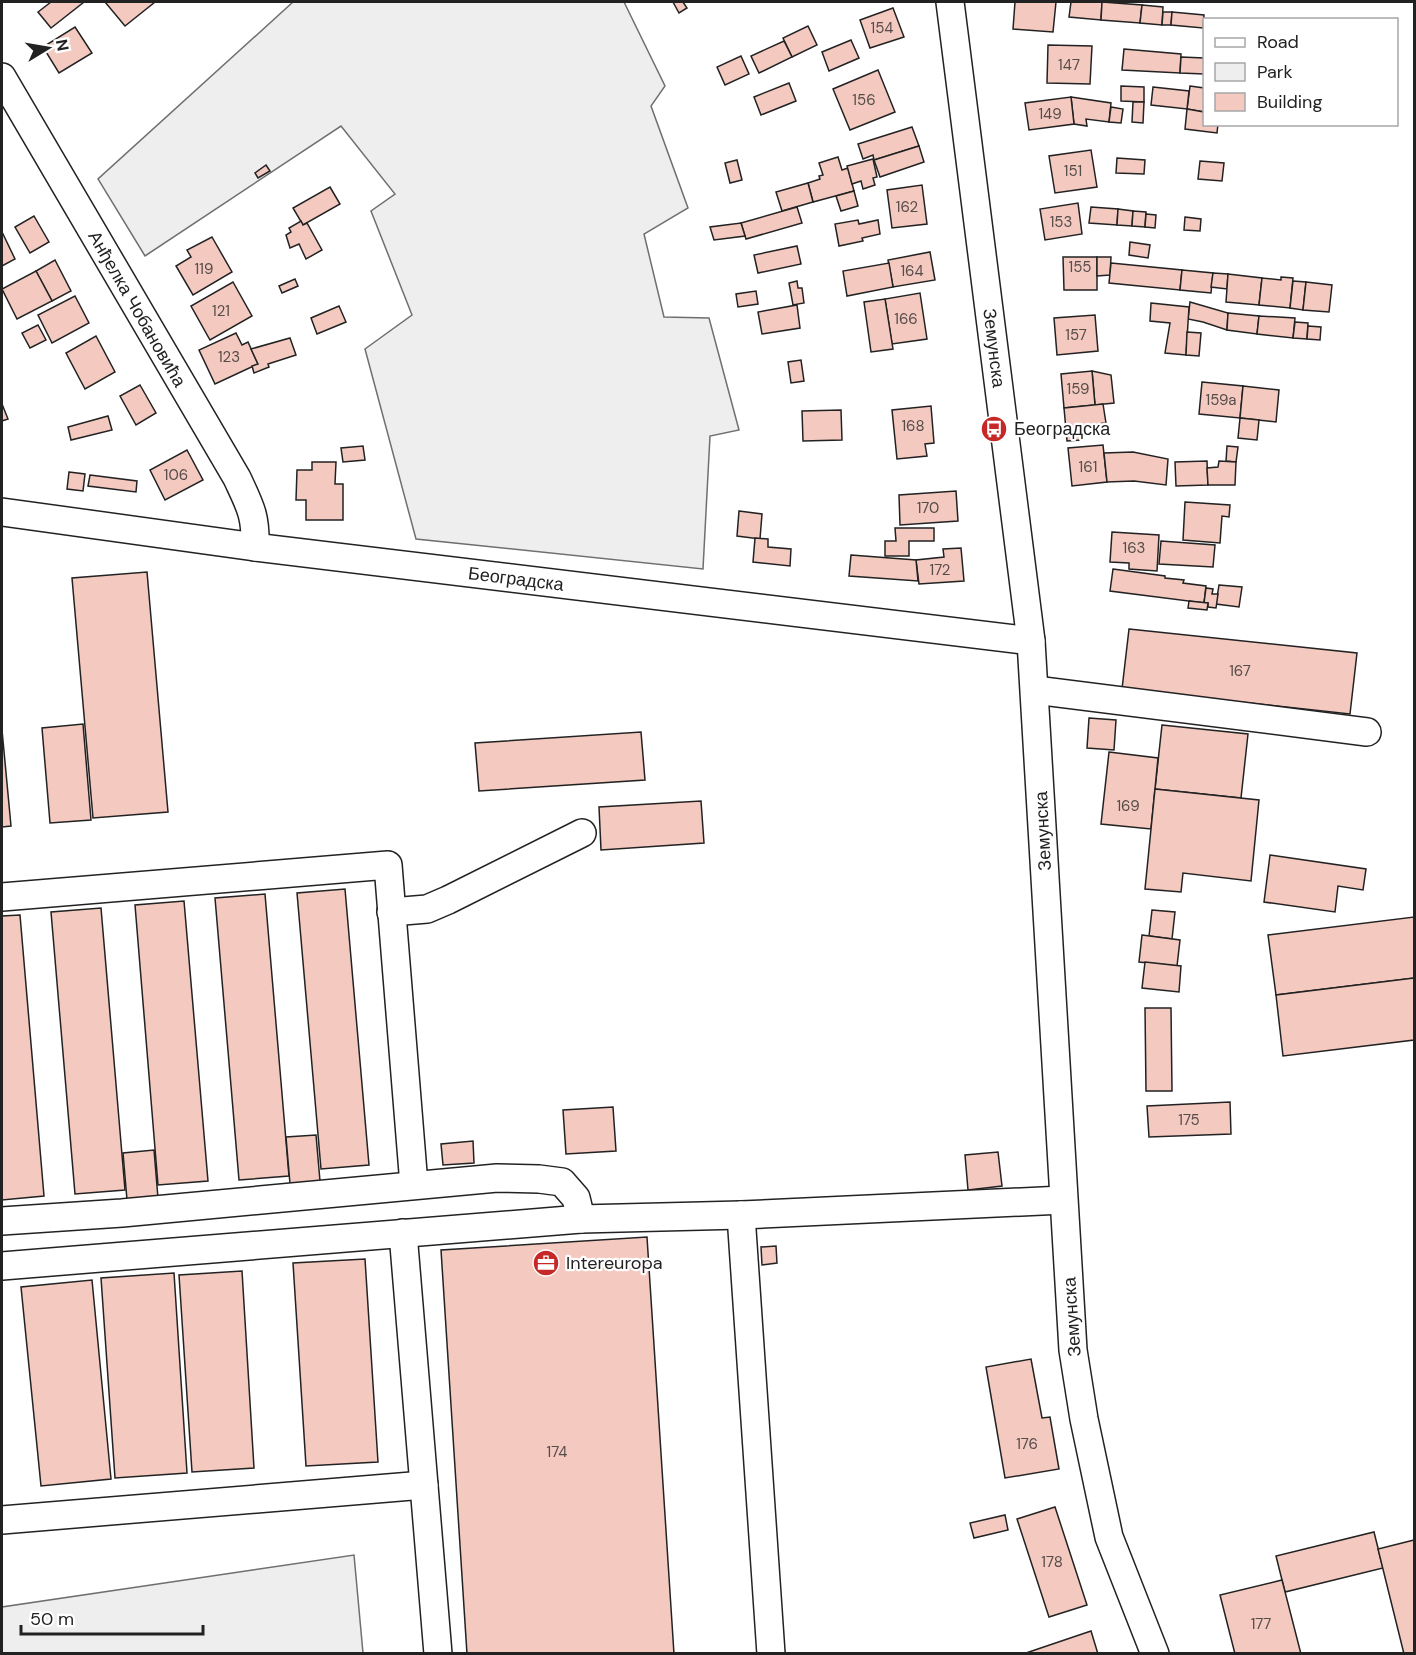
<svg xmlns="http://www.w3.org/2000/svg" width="1416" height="1655" font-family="'DM Sans',sans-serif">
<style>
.green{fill:#eee;stroke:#6f6f6f;stroke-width:1.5}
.building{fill:#f3c9c0;stroke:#222;stroke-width:1.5}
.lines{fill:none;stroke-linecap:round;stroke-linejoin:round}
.minor-casing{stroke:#222;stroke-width:30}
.minor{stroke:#fff;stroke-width:27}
.labels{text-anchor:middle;stroke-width:4.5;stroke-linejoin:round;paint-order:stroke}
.number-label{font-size:15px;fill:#564c4a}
.street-label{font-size:18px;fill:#222;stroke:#fff}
.poi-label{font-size:18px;fill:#222;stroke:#fff;text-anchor:start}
</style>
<rect width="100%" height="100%" fill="#fff"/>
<g class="green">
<polygon points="293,2 624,2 665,86 651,106 688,208 644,234 664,317 709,318 739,430 710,436 703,569 416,539 365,349 412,315 371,211 395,194 341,126 145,256 98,179"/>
<polygon points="354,1555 363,1653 2,1653 2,1607"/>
</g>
<g class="building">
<polygon points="51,2 84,2 51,28 38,12"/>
<polygon points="105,2 155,2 125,26"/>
<polygon points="673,2 683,2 687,8 679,13"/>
<polygon points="1015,2 1056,2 1053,32 1013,29"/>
<polygon points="1071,2 1102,2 1101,20 1069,17"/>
<polygon points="1102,2 1142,5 1140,23 1101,20"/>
<polygon points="1142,5 1163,7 1162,25 1140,23"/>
<polygon points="893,8 904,37 870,48 860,20"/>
<polygon points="1163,12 1172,12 1171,25 1162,25"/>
<polygon points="1172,12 1204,15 1203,28 1171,25"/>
<polygon points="808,26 817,45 792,57 783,38"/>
<polygon points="75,27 92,53 59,73 43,47"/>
<polygon points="851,40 859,58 829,71 822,52"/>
<polygon points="784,41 792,57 759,73 751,56"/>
<polygon points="1048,45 1092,46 1090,84 1047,83"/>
<polygon points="1124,49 1181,54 1180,73 1122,70"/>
<polygon points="741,56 749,74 725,85 717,67"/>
<polygon points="1181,57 1204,58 1204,74 1180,73"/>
<polygon points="878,70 895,112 850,130 833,89"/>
<polygon points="789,83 796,101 761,115 754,97"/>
<polygon points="1121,86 1144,87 1144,102 1121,101"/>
<polygon points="1190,86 1204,88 1204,112 1187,109"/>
<polygon points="1153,87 1189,91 1187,109 1151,105"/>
<polygon points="1071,97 1111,103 1109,122 1086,119 1087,126 1074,124"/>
<polygon points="1071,97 1074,124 1029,130 1025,103"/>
<polygon points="1133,102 1144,102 1143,123 1132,122"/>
<polygon points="1111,107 1123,109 1121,123 1109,122"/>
<polygon points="1187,109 1204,112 1204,124 1218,124 1217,133 1185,129"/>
<polygon points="912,127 919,146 874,160 873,155 863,159 858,144"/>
<polygon points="919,146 924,162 880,177 874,160"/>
<polygon points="1091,150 1097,187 1055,193 1049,156"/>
<polygon points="838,157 842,170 848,168 854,191 813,202 808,183 820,179 819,176 823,175 819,163"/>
<polygon points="1117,158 1145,160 1144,174 1116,173"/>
<polygon points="873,159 877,177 873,178 875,185 863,189 861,181 852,184 847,166"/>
<polygon points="737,160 742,180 730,183 725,163"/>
<polygon points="1200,161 1224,163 1222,181 1198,179"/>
<polygon points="266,165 270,171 258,178 255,173"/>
<polygon points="808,183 813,202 782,211 776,192"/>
<polygon points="922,185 927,224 892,228 887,190"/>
<polygon points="330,187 340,204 303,225 293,208"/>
<polygon points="854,191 858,206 841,211 836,196"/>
<polygon points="1078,203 1082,234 1045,240 1040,209"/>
<polygon points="797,207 802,223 746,239 741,223"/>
<polygon points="1091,207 1118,209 1117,225 1089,223"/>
<polygon points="1118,209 1133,211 1132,226 1117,225"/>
<polygon points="1133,211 1146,212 1145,227 1132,226"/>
<polygon points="1146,214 1156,215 1155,228 1145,227"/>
<polygon points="34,216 49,242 30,253 15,227"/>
<polygon points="1185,217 1201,219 1200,231 1184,230"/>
<polygon points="858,220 859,224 878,220 880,234 862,238 863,241 839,246 835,224"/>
<polygon points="301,221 303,225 307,223 322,250 306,259 299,244 290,248 286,235 291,232 289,228"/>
<polygon points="741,223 745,236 714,240 710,227"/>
<polygon points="3,234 15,259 2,266 2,235"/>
<polygon points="212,237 232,272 193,295 176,266 191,257 187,250"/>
<polygon points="1130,242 1150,245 1148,258 1129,255"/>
<polygon points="797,246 801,264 758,273 754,255"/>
<polygon points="930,252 935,280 893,287 888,260"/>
<polygon points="1063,257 1097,257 1097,290 1064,290"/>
<polygon points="1097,257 1111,257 1110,275 1097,276"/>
<polygon points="55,260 71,291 52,301 36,271"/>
<polygon points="889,263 893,287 847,296 843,271"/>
<polygon points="1111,263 1182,270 1180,290 1109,283"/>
<polygon points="1182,270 1213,273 1211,293 1180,290"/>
<polygon points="36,271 52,301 17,319 2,289"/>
<polygon points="1213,273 1228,274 1227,289 1211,287"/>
<polygon points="1228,274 1262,278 1259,305 1226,302"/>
<polygon points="1281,277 1293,278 1290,308 1259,305 1262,278 1281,280"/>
<polygon points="295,279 298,286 282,293 279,286"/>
<polygon points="797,281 798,288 802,288 804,303 793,305 789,283"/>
<polygon points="1293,281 1306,282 1303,310 1290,308"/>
<polygon points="233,282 252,316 210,340 191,306"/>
<polygon points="1306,282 1332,285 1329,312 1303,310"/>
<polygon points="756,291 758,304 738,307 736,294"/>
<polygon points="920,293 927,339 892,344 885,299"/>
<polygon points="75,296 89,323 52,343 38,315"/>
<polygon points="885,299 893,349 871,352 864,302"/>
<polygon points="1190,302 1228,313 1227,330 1203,322 1188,319"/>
<polygon points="1151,303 1189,307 1186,355 1165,353 1170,323 1150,321"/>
<polygon points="797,305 800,328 762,334 758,312"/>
<polygon points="339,306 346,322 317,334 311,318"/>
<polygon points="1228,313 1259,316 1257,334 1227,330"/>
<polygon points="1095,315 1098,351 1057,355 1054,318"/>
<polygon points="1259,316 1295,318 1293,338 1257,334"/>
<polygon points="1295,322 1308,323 1307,339 1293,338"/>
<polygon points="38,325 46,340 30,348 22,333"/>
<polygon points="1308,326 1321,327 1320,340 1307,339"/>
<polygon points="1187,332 1201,333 1199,356 1186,355"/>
<polygon points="236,333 242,345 248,342 258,364 215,384 199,350"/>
<polygon points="96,336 115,372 85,389 66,353"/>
<polygon points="290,338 296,355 268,364 269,367 254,373 252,366 258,364 251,349"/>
<polygon points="801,360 804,381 791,383 788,362"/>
<polygon points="1092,371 1111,375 1114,403 1095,405"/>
<polygon points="1092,371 1095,405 1064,408 1061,374"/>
<polygon points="1202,382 1243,386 1240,418 1199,414"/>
<polygon points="140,385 156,413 136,425 120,396"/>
<polygon points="1243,386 1279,390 1276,422 1240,418"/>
<polygon points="2,404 8,419 2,421"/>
<polygon points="1103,404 1106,423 1080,426 1081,440 1067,441 1064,408"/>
<polygon points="931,406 934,443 925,444 927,456 897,459 892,410"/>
<polygon points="841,410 842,440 803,441 802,411"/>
<polygon points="108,416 112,430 71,440 68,427"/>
<polygon points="1240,418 1259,420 1257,440 1238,438"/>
<polygon points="1103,445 1107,482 1072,486 1068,448"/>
<polygon points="363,446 365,460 343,462 341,448"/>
<polygon points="1227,446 1238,447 1236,462 1226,461"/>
<polygon points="187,450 203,480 165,500 150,470"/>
<polygon points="1133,452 1168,459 1166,485 1134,481 1107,482 1104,453"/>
<polygon points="1207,461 1208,485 1176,486 1175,462"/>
<polygon points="1219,461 1236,462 1235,485 1208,485 1207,468 1218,467"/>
<polygon points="312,462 336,462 335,484 343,484 343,520 306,520 306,500 296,500 297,470 312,470"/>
<polygon points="69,472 85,474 83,491 67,489"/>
<polygon points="90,475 137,481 136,492 88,486"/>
<polygon points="956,491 958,521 900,525 899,495"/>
<polygon points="1185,502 1230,505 1229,517 1222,516 1220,543 1183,540"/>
<polygon points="739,511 762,514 760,539 737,536"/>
<polygon points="895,528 934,528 934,541 909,541 909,556 885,556 885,541 896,541"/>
<polygon points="1112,532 1159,535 1157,571 1129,569 1129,563 1110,562"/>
<polygon points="755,538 768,539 768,547 791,549 790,566 753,562"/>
<polygon points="1161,541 1215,545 1213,567 1159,564"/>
<polygon points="961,548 964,581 919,584 916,560 944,557 943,549"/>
<polygon points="851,555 916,560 918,581 849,576"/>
<polygon points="1113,569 1165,576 1165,578 1184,580 1183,583 1206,586 1204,603 1110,591"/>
<polygon points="147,572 168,812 93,818 72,578"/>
<polygon points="1219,585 1242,587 1239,607 1216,604"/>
<polygon points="1206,588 1213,589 1212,594 1218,594 1216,608 1208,607 1208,603 1204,603"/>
<polygon points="1189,601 1208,603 1207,610 1188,608"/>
<polygon points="1129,629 1357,653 1350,714 1122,689"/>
<polygon points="1089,718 1116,720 1114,750 1087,748"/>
<polygon points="83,724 91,820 50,823 42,728"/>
<polygon points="1162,725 1248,734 1241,798 1155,789"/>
<polygon points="2,730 11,826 2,827"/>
<polygon points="641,732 645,780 479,791 475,743"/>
<polygon points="1109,752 1158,758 1151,829 1101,824"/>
<polygon points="1155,789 1259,800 1251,881 1183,873 1181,892 1145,889"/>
<polygon points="701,801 704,843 601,850 599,807"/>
<polygon points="1270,855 1366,869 1363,890 1338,886 1335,912 1264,902"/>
<polygon points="345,889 369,1165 321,1169 297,893"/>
<polygon points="265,894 289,1176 239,1180 215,898"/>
<polygon points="184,901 208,1181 158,1185 135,905"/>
<polygon points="101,908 125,1190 75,1194 51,912"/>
<polygon points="1152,910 1175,912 1172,939 1149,936"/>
<polygon points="20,915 44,1196 2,1200 2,916"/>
<polygon points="1414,917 1414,978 1276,995 1268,935"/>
<polygon points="1142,935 1180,940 1177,966 1139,962"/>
<polygon points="1145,962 1181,966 1179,992 1142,988"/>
<polygon points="1414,978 1414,1040 1283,1056 1276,995"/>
<polygon points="1145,1008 1171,1008 1172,1091 1146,1091"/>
<polygon points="1230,1102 1231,1134 1149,1137 1147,1106"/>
<polygon points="613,1107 616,1151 566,1154 563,1110"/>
<polygon points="316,1135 320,1181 290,1184 286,1137"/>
<polygon points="473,1141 474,1163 443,1165 441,1144"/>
<polygon points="154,1150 158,1198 127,1200 123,1153"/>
<polygon points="998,1152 1002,1186 968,1190 965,1155"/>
<polygon points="647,1237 674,1654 467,1654 441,1250"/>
<polygon points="776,1246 777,1263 762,1265 761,1247"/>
<polygon points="365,1259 378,1462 306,1466 293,1263"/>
<polygon points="242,1271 254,1468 192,1472 179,1275"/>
<polygon points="174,1273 187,1473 115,1478 101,1278"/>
<polygon points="92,1280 111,1479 41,1486 21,1287"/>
<polygon points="1031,1359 1042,1418 1050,1417 1059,1469 1005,1478 986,1367"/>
<polygon points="1055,1507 1087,1605 1049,1617 1017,1519"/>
<polygon points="1005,1515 1008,1530 974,1538 970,1523"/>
<polygon points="1374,1532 1383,1568 1285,1592 1276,1556"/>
<polygon points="1414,1540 1414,1654 1404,1654 1378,1549"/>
<polygon points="1282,1580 1301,1654 1235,1654 1220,1595"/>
<polygon points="1091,1631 1098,1654 1023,1654"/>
</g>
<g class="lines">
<defs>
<g id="minor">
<polyline points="950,2 1031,641 1073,1350 1084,1419 1109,1537 1155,1654"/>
<path d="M2 77 237 478C250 506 256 515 255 547"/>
<polyline points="2,512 255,547 1031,641"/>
<polyline points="1035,690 1367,732"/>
<polyline points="2,897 388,865 414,1185"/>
<polyline points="391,912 427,909 448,900 582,833"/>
<polyline points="741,1215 771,1654"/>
<polyline points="2,1221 122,1213 497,1178 539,1179 562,1182 576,1198 581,1219"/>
<polyline points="403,1233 438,1654"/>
<polyline points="2,1266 581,1219 741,1215 1063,1200"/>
<polyline points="2,1520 424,1485"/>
</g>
</defs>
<use href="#minor" class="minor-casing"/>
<use href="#minor" class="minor"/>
</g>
<defs>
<symbol id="bus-disc" viewBox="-11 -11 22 22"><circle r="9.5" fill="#c62828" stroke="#fff"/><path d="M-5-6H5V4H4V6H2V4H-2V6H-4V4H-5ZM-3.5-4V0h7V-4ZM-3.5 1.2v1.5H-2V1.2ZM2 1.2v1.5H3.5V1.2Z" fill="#fff"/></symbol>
<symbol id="office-disc" viewBox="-11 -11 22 22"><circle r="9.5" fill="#c62828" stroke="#fff"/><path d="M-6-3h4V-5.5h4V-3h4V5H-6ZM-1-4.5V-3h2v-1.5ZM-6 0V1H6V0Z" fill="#fff"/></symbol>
</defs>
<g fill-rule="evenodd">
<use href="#bus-disc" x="979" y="414" width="30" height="30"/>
<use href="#office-disc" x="531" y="1248" width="30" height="30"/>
</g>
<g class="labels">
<g class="number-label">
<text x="882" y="33">154</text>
<text x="1069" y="70">147</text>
<text x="864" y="105">156</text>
<text x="1050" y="119">149</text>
<text x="1073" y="176">151</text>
<text x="907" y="212">162</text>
<text x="1061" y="227">153</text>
<text x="1080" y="272">155</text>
<text x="204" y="274">119</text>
<text x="912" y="276">164</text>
<text x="221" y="316">121</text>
<text x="906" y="324">166</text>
<text x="1076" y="340">157</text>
<text x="229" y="362">123</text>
<text x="1078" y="394">159</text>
<text x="1221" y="405">159a</text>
<text x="913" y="431">168</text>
<text x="1088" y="472">161</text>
<text x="176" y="480">106</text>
<text x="928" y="513">170</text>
<text x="1134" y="553">163</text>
<text x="940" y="575">172</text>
<text x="1240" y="676">167</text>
<text x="1128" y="811">169</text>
<text x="1189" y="1125">175</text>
<text x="1027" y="1449">176</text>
<text x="557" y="1457">174</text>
<text x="1052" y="1567">178</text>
<text x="1261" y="1629">177</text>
</g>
<g class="street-label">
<text transform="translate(137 309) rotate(60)" y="6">Анђелка Чобановића</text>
<text transform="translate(994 348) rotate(83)" y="6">Земунска</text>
<text transform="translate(516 579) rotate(7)" y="6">Београдска</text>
<text transform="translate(1043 831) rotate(-93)" y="6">Земунска</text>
<text transform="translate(1072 1317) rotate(-94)" y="6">Земунска</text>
</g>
<g class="poi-label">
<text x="1014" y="435">Београдска</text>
<text x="566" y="1269">Intereuropa</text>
</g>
</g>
<rect width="1416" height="1655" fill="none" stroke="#222222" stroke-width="6"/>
<rect x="1203" y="18" width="195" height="108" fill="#ffffff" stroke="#a7a7a7" stroke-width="1.5"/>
<rect x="1215" y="38" width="30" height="9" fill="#ffffff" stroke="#a7a7a7" stroke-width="1.5"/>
<text x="1257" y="48" font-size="18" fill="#222222">Road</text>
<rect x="1215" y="63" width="30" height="18" fill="#eeeeee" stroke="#a7a7a7" stroke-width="1.5"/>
<text x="1257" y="78" font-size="18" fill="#222222">Park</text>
<rect x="1215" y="93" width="30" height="18" fill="#f3c9c0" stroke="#a7a7a7" stroke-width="1.5"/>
<text x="1257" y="108" font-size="18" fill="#222222">Building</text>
<g transform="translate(48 48) rotate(79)" stroke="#ffffff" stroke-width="4.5" paint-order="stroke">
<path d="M0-4.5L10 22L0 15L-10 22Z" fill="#222222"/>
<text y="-9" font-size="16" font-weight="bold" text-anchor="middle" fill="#222222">N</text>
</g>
<path d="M21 1625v9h182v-9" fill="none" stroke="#222222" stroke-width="3"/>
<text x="30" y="1625" font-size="18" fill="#222222" stroke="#ffffff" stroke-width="4.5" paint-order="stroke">50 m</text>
</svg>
